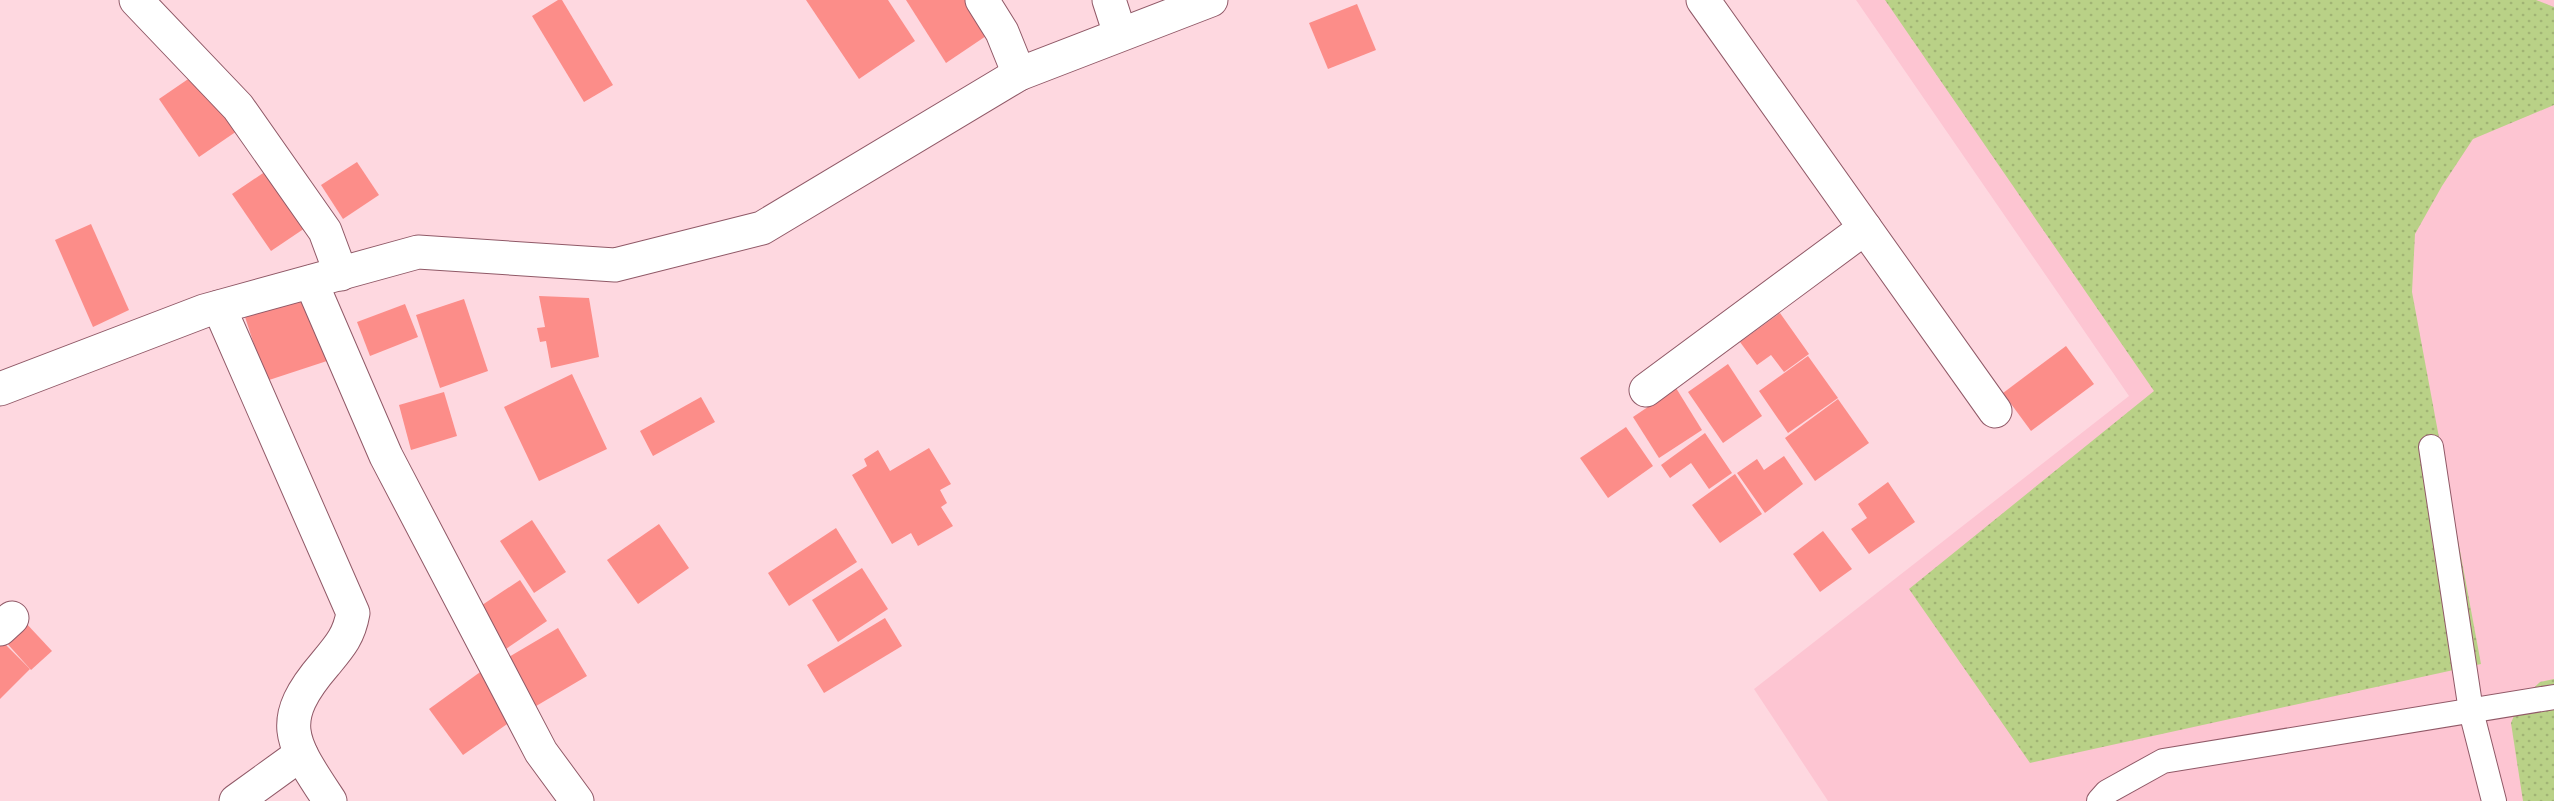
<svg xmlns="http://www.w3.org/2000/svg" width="2554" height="801" font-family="'Work Sans',sans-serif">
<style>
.built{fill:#fdc5d2}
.grass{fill:url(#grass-dots)}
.building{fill:#fc8d89}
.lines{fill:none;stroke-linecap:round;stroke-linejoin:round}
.lane-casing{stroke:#905967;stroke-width:26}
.street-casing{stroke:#905967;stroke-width:35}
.secondary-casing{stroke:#905967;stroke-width:35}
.lane{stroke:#fff;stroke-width:24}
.street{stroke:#fff;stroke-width:33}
.secondary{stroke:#fff;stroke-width:33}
</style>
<defs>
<pattern id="grass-dots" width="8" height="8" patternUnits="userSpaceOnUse" patternTransform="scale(1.5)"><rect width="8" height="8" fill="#b9d187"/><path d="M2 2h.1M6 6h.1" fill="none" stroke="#a0b374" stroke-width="1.8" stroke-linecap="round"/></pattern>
</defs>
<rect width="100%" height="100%" fill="#fed8e0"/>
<polygon class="built" points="1856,0 2554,0 2554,801 1828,801 1754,689 2129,396"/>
<g class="grass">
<polygon points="1885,0 2536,0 2554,7 2554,105 2473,139 2442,186 2415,234 2412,292 2481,664 2030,763 1909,589 2154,391"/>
<polygon points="2554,679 2554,801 2523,801 2511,723 2520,701 2540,682"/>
</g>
<g class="building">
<polygon points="558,0 562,0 613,85 584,102 532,16"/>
<polygon points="806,0 888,0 915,41 859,79"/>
<polygon points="906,0 967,0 989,34 946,63"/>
<polygon points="1357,4 1376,50 1328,69 1309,23"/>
<polygon points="197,73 237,131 199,157 159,99"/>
<polygon points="357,162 379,195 343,219 321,185"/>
<polygon points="272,167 311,224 271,251 232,194"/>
<polygon points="91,224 129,310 93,327 55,240"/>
<polygon points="309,296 330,360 266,381 245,317"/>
<polygon points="539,296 589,298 599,357 551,368 546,341 540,342 537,328 545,327"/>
<polygon points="464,299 488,371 440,388 416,315"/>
<polygon points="405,304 418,337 370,356 357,322"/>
<polygon points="1780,313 1809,354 1784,372 1771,355 1757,365 1740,342"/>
<polygon points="2066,346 2094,384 2031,431 2003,393"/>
<polygon points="1808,356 1838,398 1788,433 1759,391"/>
<polygon points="1728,364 1762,416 1723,443 1688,392"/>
<polygon points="572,374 607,449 539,481 504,407"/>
<polygon points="1676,388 1702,430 1659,458 1633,417"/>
<polygon points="444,392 457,436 411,450 399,405"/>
<polygon points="701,397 715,422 653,456 640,431"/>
<polygon points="1838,399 1869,443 1815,481 1785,438"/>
<polygon points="1626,427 1653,466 1608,498 1580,458"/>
<polygon points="1705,433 1732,473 1709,489 1691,463 1670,478 1661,465"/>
<polygon points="929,448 951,484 940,490 947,503 941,507 953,526 918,546 911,533 892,544 852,475 867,466 864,459 878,450 890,471"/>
<polygon points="1784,456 1803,484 1765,513 1737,473 1757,459 1764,470"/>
<polygon points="1735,474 1762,514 1720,543 1692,505"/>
<polygon points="1888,482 1915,522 1869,554 1851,529 1867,518 1858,504"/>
<polygon points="532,520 566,572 534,593 500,541"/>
<polygon points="659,524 689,568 638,604 607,560"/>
<polygon points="836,528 857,562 789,606 768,573"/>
<polygon points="1823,531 1852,569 1820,592 1793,554"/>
<polygon points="862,568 888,609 838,642 812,600"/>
<polygon points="520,580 547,621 497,655 470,613"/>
<polygon points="885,618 902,646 824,693 807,665"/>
<polygon points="24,621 52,651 31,670 4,640"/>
<polygon points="558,628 587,676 526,712 497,664"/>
<polygon points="0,639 30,669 0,699"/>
<polygon points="483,670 517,717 463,755 429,709"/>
</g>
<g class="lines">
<defs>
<g id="lane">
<polyline points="2431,447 2471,711 2494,801"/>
<polyline points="2099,801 2107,792 2163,761 2554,697"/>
</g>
<g id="street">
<polyline points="136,0 238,107 325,231 341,274"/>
<polyline points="982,0 1002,32 1019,74"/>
<polyline points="1109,0 1120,34"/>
<polyline points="1703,0 1995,411"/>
<polyline points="311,282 386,456 541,752 577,801"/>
<path d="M219 307 353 613C349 636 340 646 325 664 275 722 291 742 330 801"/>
<polyline points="1646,390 1865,228"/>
<polyline points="0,629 12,618"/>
<polyline points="236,801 301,754"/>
</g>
<polyline id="secondary" points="0,389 204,311 418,252 615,265 762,228 1019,74 1211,0"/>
</defs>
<use href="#lane" class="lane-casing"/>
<use href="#street" class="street-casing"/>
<use href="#secondary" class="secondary-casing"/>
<use href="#lane" class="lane"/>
<use href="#street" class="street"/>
<use href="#secondary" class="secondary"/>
</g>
</svg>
